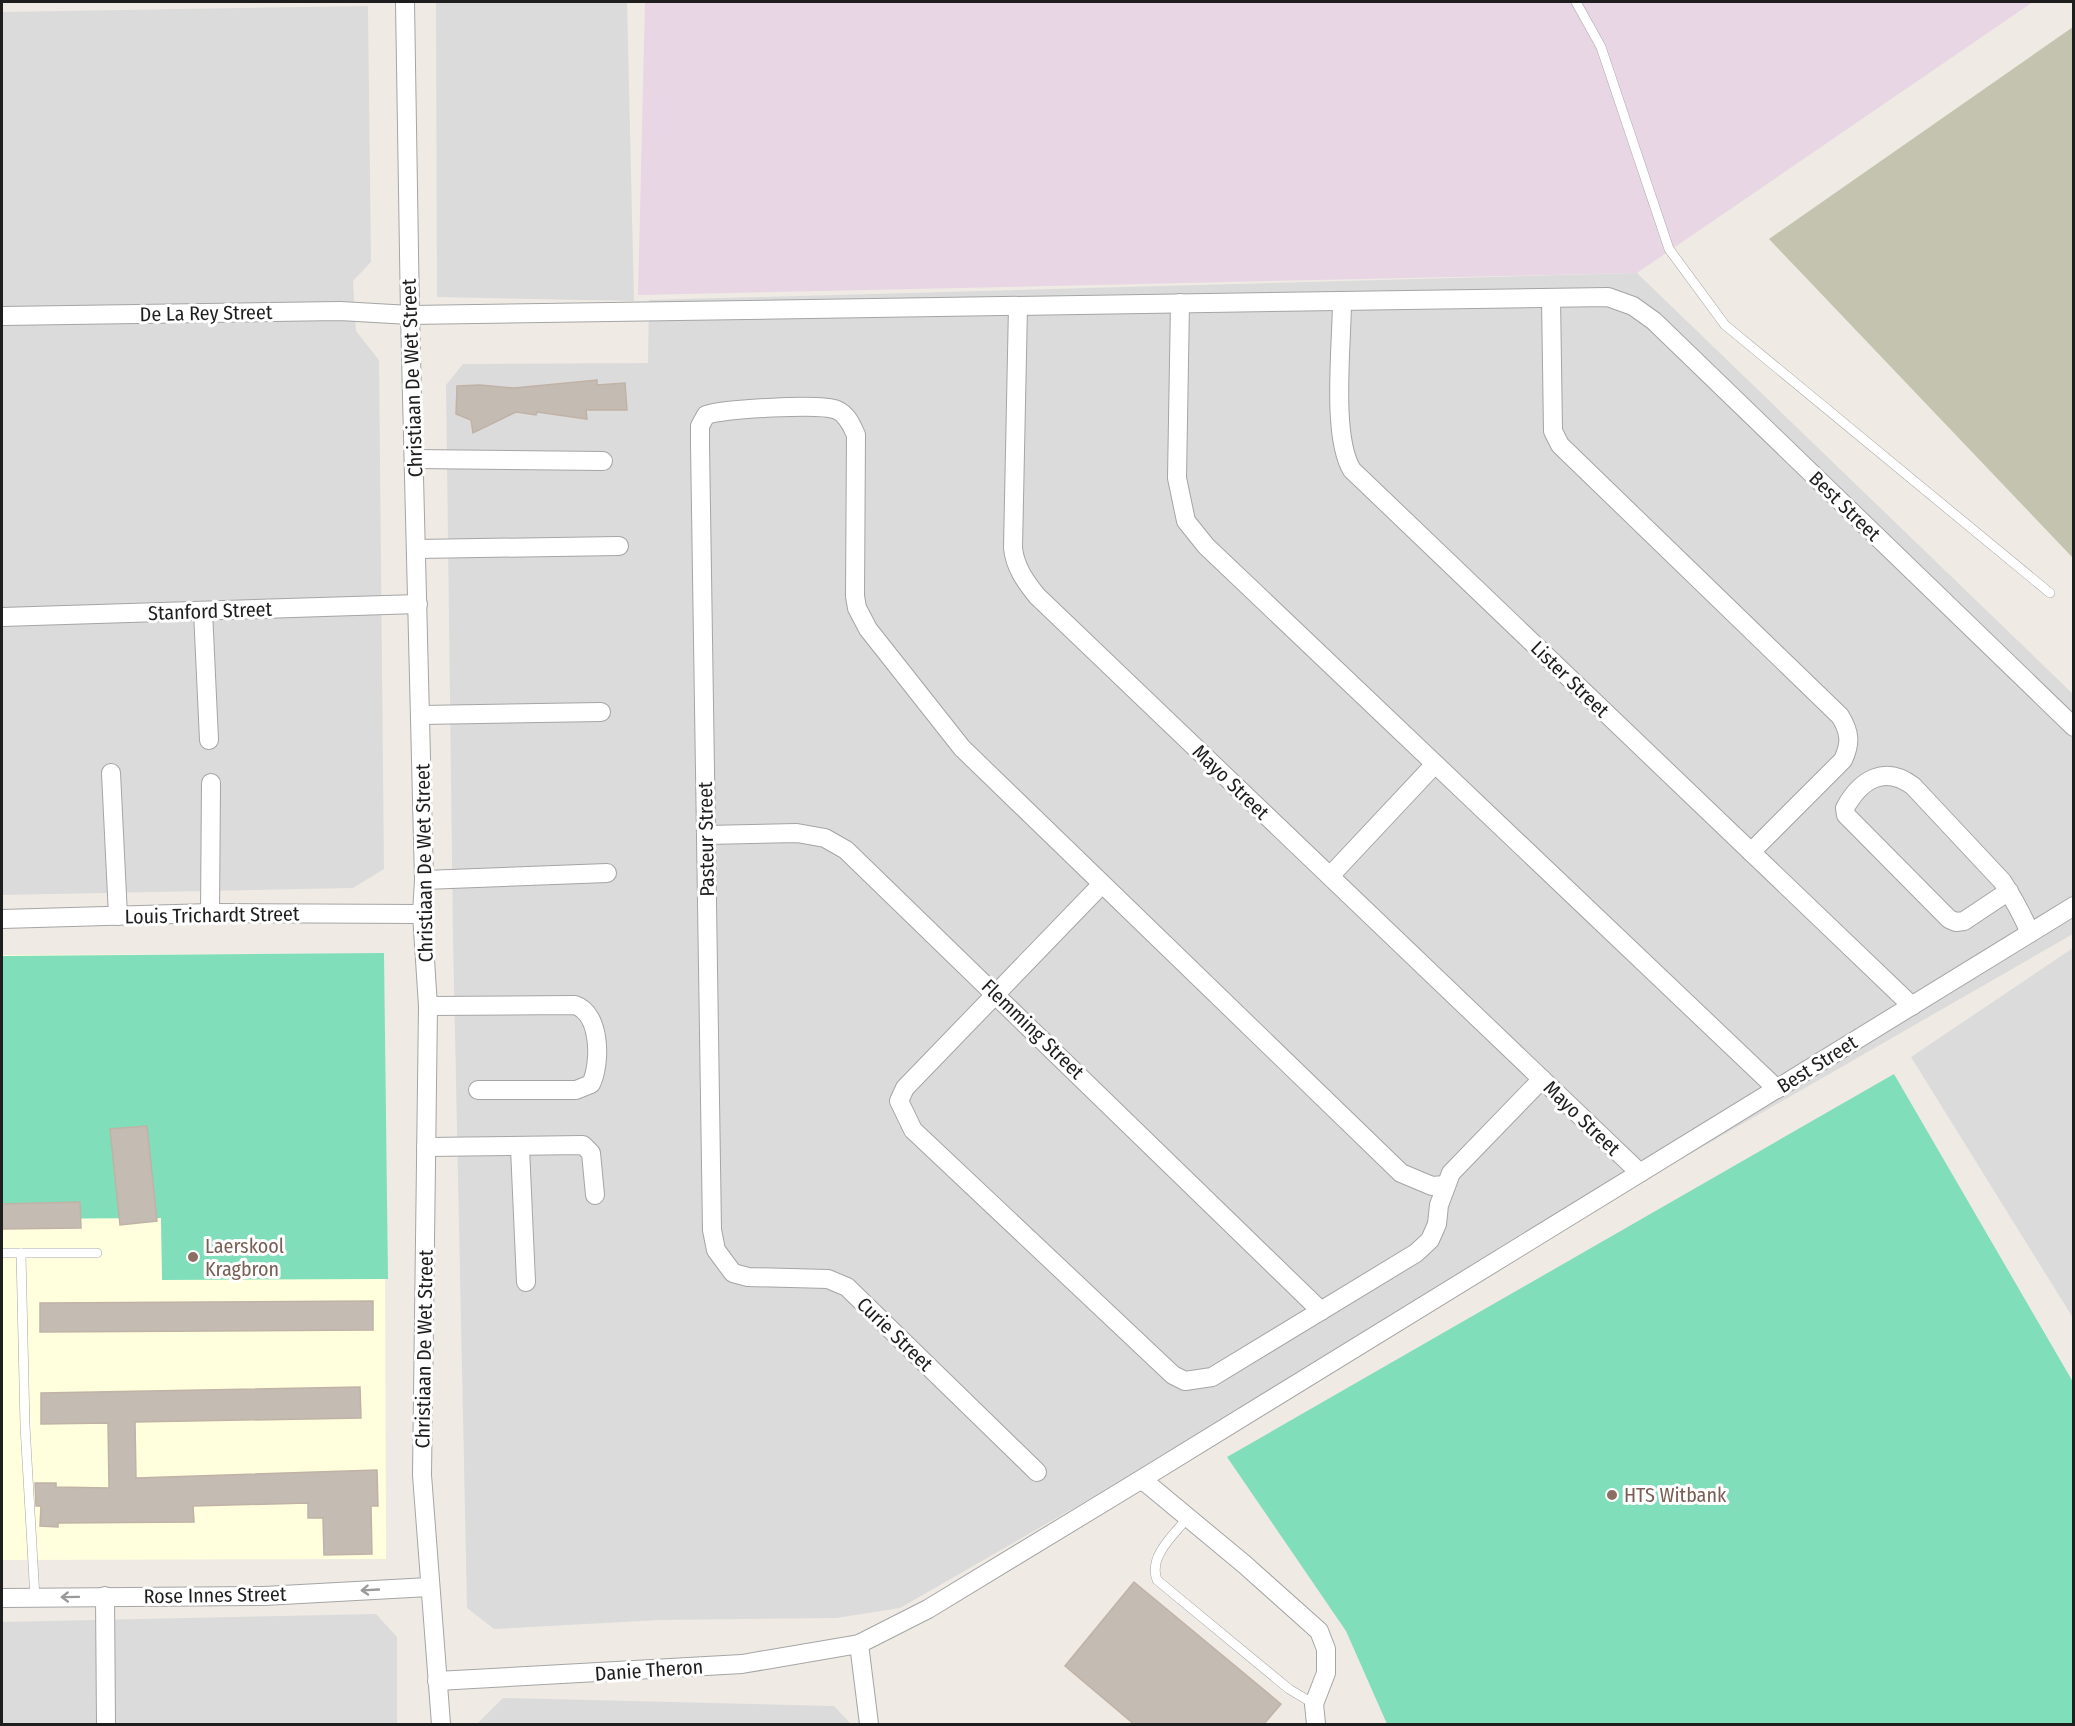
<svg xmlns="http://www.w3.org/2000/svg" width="2075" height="1726" font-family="'Fira Sans Condensed',sans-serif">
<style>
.residential{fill:#dcdbdb}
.industrial{fill:#e8d6e5}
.education{fill:#ffd}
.construction{fill:#c3c3af}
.pitch{fill:#81deba}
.building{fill:#c4bbb3;stroke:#c1b2a6;stroke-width:1.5}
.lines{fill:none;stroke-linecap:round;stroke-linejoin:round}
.service-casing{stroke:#a5a5a5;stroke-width:10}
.minor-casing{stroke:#a5a5a5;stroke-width:20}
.service{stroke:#fff;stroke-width:9}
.minor{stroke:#fff;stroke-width:18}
.oneway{stroke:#9a9a9a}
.education-dot{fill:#8d6e63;stroke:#fff;stroke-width:2}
.labels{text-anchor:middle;stroke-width:6;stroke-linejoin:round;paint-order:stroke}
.street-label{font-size:20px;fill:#1e1e1e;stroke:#fff}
.education-label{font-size:20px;fill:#785e54;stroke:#fff;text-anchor:start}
</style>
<rect width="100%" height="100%" fill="#efebe4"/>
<g class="residential">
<polygon points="436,2 627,2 634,301 437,297"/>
<polygon points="368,6 371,262 353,281 356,331 379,360 384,869 353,888 2,895 2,12"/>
<polygon points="1637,273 2073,694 2073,934 900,1608 836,1618 660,1620 494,1629 467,1608 453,938 446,385 463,364 648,363 649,300"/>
<polygon points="2073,948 2073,1318 1911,1057"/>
<polygon points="376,1614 397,1637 397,1724 2,1724 2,1622"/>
<polygon points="503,1698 834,1706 851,1724 477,1724"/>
</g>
<polygon class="industrial" points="645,2 2033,2 1637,273 638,295"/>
<polygon class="education" points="384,954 386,1559 2,1560 2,955"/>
<polygon class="construction" points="2073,27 2073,558 1769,239"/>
<g class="pitch">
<polygon points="384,953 388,1279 162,1280 161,1218 2,1219 2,956"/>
<polygon points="1894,1074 2073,1382 2073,1724 1387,1724 1346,1631 1227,1457"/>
</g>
<g class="building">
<polygon points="597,380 597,385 625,383 627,410 586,410 587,419 537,412 536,415 516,412 473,433 471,420 456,414 457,386 480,385 514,388"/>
<polygon points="147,1126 157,1221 120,1225 110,1129"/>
<polygon points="80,1202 81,1228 2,1229 2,1204"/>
<polygon points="373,1301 373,1330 40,1332 40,1303"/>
<polygon points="360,1387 361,1418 135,1422 136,1478 377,1470 378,1506 371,1506 372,1554 324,1555 323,1518 308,1518 308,1503 193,1506 194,1522 58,1523 58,1527 40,1526 41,1506 36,1506 35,1483 56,1483 56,1487 109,1488 108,1423 41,1424 41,1393"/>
<polygon points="1134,1582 1281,1704 1263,1725 1135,1725 1065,1666"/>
</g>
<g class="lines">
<defs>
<g id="service">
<polyline points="1576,2 1601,47 1669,249 1725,325 2050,593"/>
<polyline points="2,1253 97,1253"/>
<polyline points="21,1253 25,1426 35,1598"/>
<path d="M1188 1517C1174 1535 1148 1556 1157 1580L1289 1689 1314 1704"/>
</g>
<g id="minor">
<polyline points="405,2 410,315 424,880 422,914 428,1006 422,1475 441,1724"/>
<path d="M1551 298 1553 431 1560 445 1840 716C1850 732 1851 743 1843 760L1751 852"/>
<path d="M1342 301C1342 343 1331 436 1352 470L1912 1006"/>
<polyline points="1180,303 1177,478 1186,521 1206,546 1777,1089"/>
<path d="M1018 306 1013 548C1015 567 1025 581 1037 596L1640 1173"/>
<polyline points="2,316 340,311 410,315 1608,297 1633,306 1654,321 2074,727"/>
<polyline points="414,459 603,461"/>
<polyline points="417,549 619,546"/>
<polyline points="203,611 209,740"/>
<polyline points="2,617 418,604"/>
<polyline points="421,715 601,712"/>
<polyline points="111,773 118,916"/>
<polyline points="706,835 797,833 825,838 846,850 1321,1311"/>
<polyline points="1330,876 1435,764"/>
<polyline points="424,880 607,873"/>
<polyline points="1102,884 905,1088 899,1101 913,1130 1173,1375 1185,1381 1212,1377 1416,1253 1430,1240 1437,1224 1439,1205 1451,1173 1542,1079"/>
<path d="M2009 891 1964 921 1956 922 1949 919 1846 815 1845 808C1861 779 1885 765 1913 786L2002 881C2013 898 2022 914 2030 933"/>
<polyline points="210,913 211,783"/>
<polyline points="2,919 210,913 422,914"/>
<path d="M428 1006 575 1005C601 1014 601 1063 591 1084L576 1090H478"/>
<polyline points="426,1147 583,1145 591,1153 595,1195"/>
<polyline points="520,1148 526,1282"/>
<path d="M1037 1472 847 1287 828 1279 748 1277 733 1273 716 1250 712 1230 700 443V426L706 415C725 409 821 403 837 410 847 414 852 426 856 435L855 596 857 608 868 629 962 748 1401 1173 1432 1186 1445 1185"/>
<polyline points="1137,1482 2074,906"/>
<polyline points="105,1596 106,1724"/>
<polyline points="2,1598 264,1596 429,1587"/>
<polyline points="859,1644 869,1724"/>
<polyline points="437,1681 742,1664 859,1644 928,1609 1137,1482 1144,1481 1244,1564 1319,1631 1326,1649 1326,1673 1314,1704 1316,1724"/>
</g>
</defs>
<use href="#service" class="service-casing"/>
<use href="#minor" class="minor-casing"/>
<use href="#service" class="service"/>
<use href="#minor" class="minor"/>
</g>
<defs><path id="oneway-shaft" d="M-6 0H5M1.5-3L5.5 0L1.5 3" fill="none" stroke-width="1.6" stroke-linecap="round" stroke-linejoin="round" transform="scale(1.5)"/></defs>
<g class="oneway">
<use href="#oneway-shaft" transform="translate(370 1590) rotate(177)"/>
<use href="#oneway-shaft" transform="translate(70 1597) rotate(179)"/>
</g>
<g class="education-dot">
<circle cx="193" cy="1257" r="6"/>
<circle cx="1612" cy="1495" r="6"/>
</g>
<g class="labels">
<g class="street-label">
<text transform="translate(206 313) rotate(-1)" y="7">De La Rey Street</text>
<text transform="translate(412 378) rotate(-92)" y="7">Christiaan De Wet Street</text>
<text transform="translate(1845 506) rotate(44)" y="7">Best Street</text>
<text transform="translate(210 611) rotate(-2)" y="7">Stanford Street</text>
<text transform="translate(1570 679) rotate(44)" y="7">Lister Street</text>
<text transform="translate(1231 782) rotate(44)" y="7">Mayo Street</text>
<text transform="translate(706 839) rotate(-91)" y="7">Pasteur Street</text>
<text transform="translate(424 863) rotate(-91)" y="7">Christiaan De Wet Street</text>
<text transform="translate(212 915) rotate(-1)" y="7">Louis Trichardt Street</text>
<text transform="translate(1033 1029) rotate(44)" y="7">Flemming Street</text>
<text transform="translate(1817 1064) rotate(-32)" y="7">Best Street</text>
<text transform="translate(1582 1118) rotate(44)" y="7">Mayo Street</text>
<text transform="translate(895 1334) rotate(44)" y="7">Curie Street</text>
<text transform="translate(424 1349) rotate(-89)" y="7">Christiaan De Wet Street</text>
<text transform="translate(215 1595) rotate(-1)" y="7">Rose Innes Street</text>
<text transform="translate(649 1670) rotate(-4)" y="7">Danie Theron</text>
</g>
<g class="education-label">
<text x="205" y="1253">Laerskool<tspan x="205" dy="23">Kragbron</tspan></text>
<text x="1624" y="1502">HTS Witbank</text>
</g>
</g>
<rect width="2075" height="1726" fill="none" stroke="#1e1e1e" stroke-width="6"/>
</svg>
